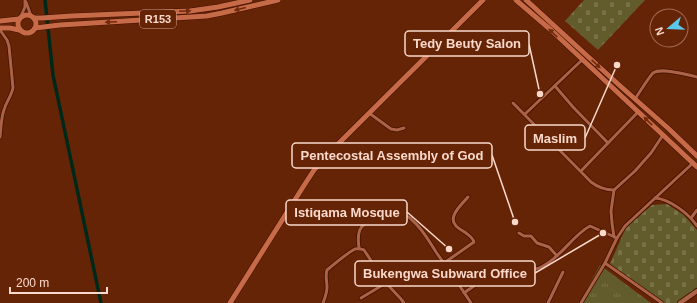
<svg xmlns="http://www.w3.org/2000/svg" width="697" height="303" font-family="Arial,sans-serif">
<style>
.grass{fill:url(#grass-tufts)}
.cemetery{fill:url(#cemetery-stones)}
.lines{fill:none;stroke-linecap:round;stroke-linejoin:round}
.canal{stroke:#002818;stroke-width:3.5}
.street-casing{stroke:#411000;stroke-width:4.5}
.secondary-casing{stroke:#411000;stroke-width:6}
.primary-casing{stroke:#411000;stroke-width:6}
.street{stroke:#ab6247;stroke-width:3}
.secondary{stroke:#ab6247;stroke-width:4.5}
.primary{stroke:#c76a47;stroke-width:5}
.oneway{fill:#702b0c}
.labels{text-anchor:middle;stroke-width:3;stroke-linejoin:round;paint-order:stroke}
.shield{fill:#662406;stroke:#cea391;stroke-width:1}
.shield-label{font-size:11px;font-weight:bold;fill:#fad9cc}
.leader{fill:none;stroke:#fad9cc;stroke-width:1.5}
.callout-dot{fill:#fad9cc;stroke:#662406;stroke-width:1.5}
.callout{fill:#662406;stroke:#fad9cc;stroke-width:1.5}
.callout-label{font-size:13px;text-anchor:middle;font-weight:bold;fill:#fad9cc}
</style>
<defs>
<pattern id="grass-tufts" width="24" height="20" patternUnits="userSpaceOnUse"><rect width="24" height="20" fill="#625b2b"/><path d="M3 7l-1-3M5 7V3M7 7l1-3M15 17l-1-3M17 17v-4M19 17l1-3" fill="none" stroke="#797249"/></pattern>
<pattern id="cemetery-stones" width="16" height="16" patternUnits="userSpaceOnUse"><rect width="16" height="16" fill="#625b2b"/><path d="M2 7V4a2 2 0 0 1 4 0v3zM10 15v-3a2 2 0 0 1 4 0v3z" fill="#797249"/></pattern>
</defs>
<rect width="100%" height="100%" fill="#662406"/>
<polygon class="grass" points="600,265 651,303 579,303"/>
<g class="cemetery">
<polygon points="584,0 645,0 598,50 565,21"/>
<polygon points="667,204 684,215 697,230 697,290 679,303 660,303 610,264 626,227 652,205"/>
</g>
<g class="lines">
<polyline class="canal" points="45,0 53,75 101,303"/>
<defs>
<g id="street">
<polyline points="26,2 31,16"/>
<polyline points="21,16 25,7 25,0"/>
<path d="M0 30 7 40 9 46 13 88C11 97 6 102 4 110 1 118 1 128 0 137"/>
<polyline points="555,86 573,107 608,143"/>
<path d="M635 99C639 93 649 77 653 73 661 67 688 75 697 77"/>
<path d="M513 103 591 182C599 188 605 190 614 190"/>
<polyline points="369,113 391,129 397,130 404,128"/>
<polyline points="525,114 582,60"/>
<polyline points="581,171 638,112"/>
<path d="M655 198C670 199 689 214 697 226"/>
<polyline points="691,218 697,210"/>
<polyline points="519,233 524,236 531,236 537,243 549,247 557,256"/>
<polyline points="614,237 612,223 611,211 614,190 635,171 651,153 663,135"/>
<path d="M359 248C357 233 358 225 374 219 382 215 395 212 404 215 407 216 410 217 412 220 422 228 429 241 436 252 448 269 460 286 471 303"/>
<path d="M444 263 474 242C473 238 470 236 466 233 463 231 459 229 456 226 447 217 462 204 468 197"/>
<polyline points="605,263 662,303"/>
<polyline points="431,281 447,268"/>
<path d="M464 293C476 285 496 269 510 266 514 265 518 267 522 269 529 271 536 270 543 266 561 257 573 235 590 226L617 238"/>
<polyline points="361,298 386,283"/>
<path d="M323 303C325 298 327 292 327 287 327 281 325 276 327 270 333 265 349 252 355 249 359 248 361 249 364 250L386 283 401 299 404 303"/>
<polyline points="548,303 563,272"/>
<polyline points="581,303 605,263 617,238 625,226 693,163"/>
</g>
<polyline id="secondary" points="680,303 697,291"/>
<g id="primary">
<polyline points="516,0 551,30 697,167"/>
<polyline points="526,0 618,84 669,129 697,156"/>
<circle cx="27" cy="24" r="9"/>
<polyline points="34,18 42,18 71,16 190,11 218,7 250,0"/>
<polyline points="0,21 19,19"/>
<polyline points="0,28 10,28 19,30"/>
<polyline points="35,28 60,25 207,16 222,13 278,0"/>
<polyline points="230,303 303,187 314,170 329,153 483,0"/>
</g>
</defs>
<use href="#street" class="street-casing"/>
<use href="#secondary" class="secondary-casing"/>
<use href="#primary" class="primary-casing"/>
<use href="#street" class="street"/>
<use href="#secondary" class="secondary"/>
<use href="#primary" class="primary"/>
</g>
<defs><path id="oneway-solid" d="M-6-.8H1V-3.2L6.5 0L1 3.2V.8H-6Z"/></defs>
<g class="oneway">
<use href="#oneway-solid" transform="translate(240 9) rotate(166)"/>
<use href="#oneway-solid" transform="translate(185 11) rotate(-3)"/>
<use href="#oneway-solid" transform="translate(111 22) rotate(177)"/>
<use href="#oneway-solid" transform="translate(553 33) rotate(-137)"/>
<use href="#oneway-solid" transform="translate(596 64) rotate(43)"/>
<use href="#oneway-solid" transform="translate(648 121) rotate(-136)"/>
</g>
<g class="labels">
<rect class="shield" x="140" y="10" width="36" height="18" rx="3"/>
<g class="shield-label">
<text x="158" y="23">R153</text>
</g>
</g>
<path class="leader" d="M540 94L529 44M617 65L585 138M515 222L492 155M449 249L407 212M603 233L535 273"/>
<g class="callout-dot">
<circle cx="540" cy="94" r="4"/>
<circle cx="617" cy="65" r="4"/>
<circle cx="515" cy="222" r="4"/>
<circle cx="449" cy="249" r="4"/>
<circle cx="603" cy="233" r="4"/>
</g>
<g class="callout">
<rect x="405" y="31" width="124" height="25" rx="4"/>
<rect x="525" y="125" width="60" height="25" rx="4"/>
<rect x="292" y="143" width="200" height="25" rx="4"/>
<rect x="286" y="200" width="121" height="25" rx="4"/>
<rect x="355" y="261" width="180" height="25" rx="4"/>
</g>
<g class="callout-label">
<text x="467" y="48">Tedy Beuty Salon</text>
<text x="555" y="143">Maslim</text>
<text x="392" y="160">Pentecostal Assembly of God</text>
<text x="347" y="217">Istiqama Mosque</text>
<text x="445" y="278">Bukengwa Subward Office</text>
</g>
<g transform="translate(669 28) rotate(251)"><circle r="19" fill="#662406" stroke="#a16c55"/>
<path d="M0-3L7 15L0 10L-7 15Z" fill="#5cc7e8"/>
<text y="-6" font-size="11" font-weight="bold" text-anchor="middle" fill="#fad9cc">N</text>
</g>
<path d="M10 287v6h97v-6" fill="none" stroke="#fad9cc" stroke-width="2"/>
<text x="16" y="287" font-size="12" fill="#fad9cc" stroke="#662406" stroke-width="3" paint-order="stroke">200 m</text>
</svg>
